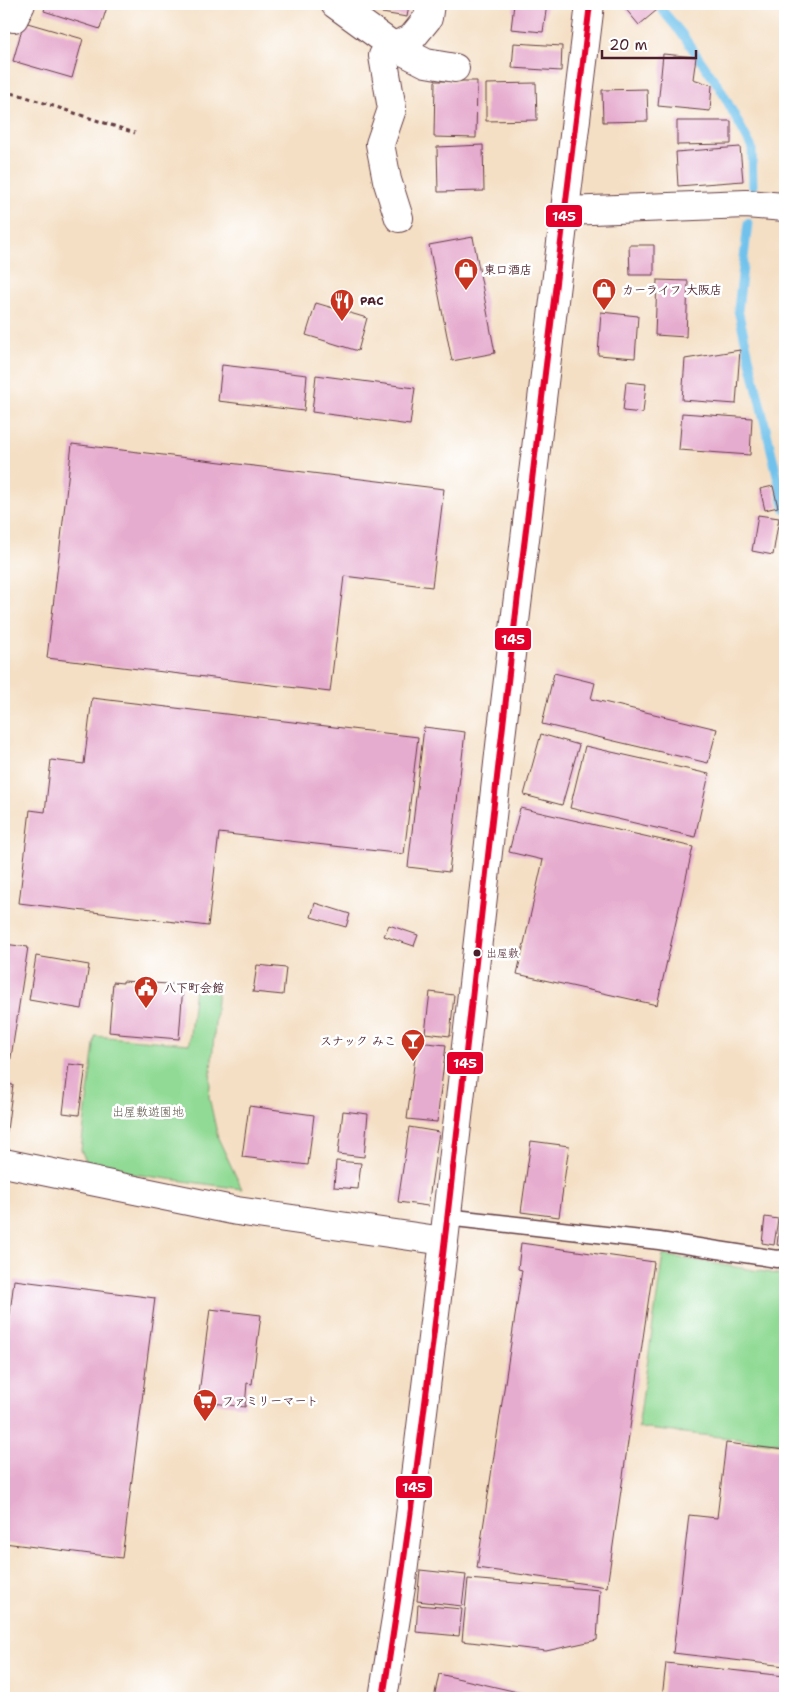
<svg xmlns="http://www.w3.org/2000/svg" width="789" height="1702" font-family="'Shantell Sans','Klee One',sans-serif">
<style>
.green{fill:#91da95;stroke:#6e7c60}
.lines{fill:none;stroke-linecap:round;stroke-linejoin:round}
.stream{stroke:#70c2ec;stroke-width:9}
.building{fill:#e6accf}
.lane-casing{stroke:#643c42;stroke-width:19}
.street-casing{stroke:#643c42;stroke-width:30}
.primary-casing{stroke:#643c42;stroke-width:30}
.path{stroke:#643c42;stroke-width:3;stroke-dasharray:4 4;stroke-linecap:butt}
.lane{stroke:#fff;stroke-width:16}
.street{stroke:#fff;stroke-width:28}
.primary{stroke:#fff;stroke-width:28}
.bus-1-casing{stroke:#fff;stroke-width:10}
.bus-1{stroke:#e4002b;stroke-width:6}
.bus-dot{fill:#4a1f2b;stroke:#fff;stroke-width:2}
.labels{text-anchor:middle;stroke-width:5;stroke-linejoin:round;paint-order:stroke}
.bus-label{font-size:11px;fill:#4a1f2b;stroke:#fff;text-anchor:start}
.poi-label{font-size:12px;font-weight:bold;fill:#4a1f2b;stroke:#fff;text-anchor:start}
.park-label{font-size:12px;fill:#5f574b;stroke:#fff}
.line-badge{stroke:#fff;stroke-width:2}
.badge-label{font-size:14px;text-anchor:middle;font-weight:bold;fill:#fff}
</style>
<rect width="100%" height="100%" fill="#fff"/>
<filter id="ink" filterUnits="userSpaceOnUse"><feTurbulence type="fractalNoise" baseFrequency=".02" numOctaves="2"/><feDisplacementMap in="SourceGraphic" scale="10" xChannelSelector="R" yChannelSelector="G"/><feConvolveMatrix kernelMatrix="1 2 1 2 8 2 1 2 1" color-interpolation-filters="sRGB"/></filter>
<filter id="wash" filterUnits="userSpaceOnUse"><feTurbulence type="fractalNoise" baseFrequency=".0096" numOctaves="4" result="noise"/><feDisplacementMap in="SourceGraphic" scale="20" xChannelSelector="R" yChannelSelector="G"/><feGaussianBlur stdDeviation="1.12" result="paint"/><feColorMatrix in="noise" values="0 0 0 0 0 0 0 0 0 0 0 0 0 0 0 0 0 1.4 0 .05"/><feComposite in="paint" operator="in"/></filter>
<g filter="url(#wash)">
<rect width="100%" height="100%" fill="#f4dfc4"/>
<g class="green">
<polygon points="195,986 218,987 209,1097 218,1138 242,1189 89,1168 81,1150 95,1036 189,1044"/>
<polygon points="663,1255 777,1274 785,1273 785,1444 638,1428"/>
</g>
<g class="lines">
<g class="stream">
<polyline points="657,4 682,34 720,88 752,148 753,187"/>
<polyline points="748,223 738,310 785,509"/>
</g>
</g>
<g id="blocks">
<g class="building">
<polygon points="46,4 108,4 100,29 44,11"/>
<polygon points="383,4 409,4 407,17 382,13"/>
<polygon points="514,4 547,4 543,32 511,29"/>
<polygon points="624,4 652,4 657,10 639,25 624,7"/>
<polygon points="24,22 83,39 72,78 13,61"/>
<polygon points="514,43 562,46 561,71 512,68"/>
<polygon points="663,54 696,57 693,79 712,85 710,111 658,106"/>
<polygon points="435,81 477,81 476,138 434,137"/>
<polygon points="536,83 537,120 486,121 486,84"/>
<polygon points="647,89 648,121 603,122 602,90"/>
<polygon points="677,121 731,121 731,144 677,145"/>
<polygon points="483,145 484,191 438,192 437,147"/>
<polygon points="740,147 743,181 678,186 676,152"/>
<polygon points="473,237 495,353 452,361 429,245"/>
<polygon points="629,245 654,245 654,275 630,275"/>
<polygon points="657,280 688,281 686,337 655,335"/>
<polygon points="316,303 367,318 358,351 306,335"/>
<polygon points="601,312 638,316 635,358 598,355"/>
<polygon points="740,350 736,404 682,400 685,359"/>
<polygon points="222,365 307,375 304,411 218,401"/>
<polygon points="316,375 415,388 410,425 312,412"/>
<polygon points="626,382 646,384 643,413 623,411"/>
<polygon points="682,413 752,418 750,455 679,450"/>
<polygon points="72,444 444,489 432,587 344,576 330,692 47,658"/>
<polygon points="773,486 778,507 765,510 760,489"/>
<polygon points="758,515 779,518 773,555 752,551"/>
<polygon points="554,673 595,683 591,699 717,729 708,763 542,724"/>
<polygon points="92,698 418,737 404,854 219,833 208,926 19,903 30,810 45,812 51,760 84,764"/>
<polygon points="424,727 465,732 449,872 408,867"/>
<polygon points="541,734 579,745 562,805 524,795"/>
<polygon points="585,746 709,774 695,837 570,808"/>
<polygon points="520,808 693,847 657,1005 517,974 543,860 509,852"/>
<polygon points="315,903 350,914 346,927 311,917"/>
<polygon points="389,925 418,935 414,946 384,936"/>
<polygon points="4,944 28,947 8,1077 4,1077"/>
<polygon points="36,956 89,965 82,1009 29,1000"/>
<polygon points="257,965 286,968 283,995 253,992"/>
<polygon points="123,981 183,985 179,1039 119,1034 119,1033 109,1032 113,982 123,983"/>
<polygon points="430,992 454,995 450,1036 425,1033"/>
<polygon points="417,1042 446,1045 437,1122 407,1119"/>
<polygon points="69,1064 86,1066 79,1115 63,1113"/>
<polygon points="4,1084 13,1085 5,1145 4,1145"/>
<polygon points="249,1106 314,1115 308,1165 242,1157"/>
<polygon points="343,1111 368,1114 364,1157 338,1154"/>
<polygon points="409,1127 439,1132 428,1206 398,1202"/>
<polygon points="531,1141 569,1146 559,1217 521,1212"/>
<polygon points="336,1161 361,1163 358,1189 334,1187"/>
<polygon points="765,1217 778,1219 774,1245 762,1243"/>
<polygon points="780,1219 785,1220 785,1246 777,1245"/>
<polygon points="521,1243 654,1262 607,1587 477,1568 522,1270 518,1269"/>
<polygon points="14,1280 155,1298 122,1558 4,1543 4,1362"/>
<polygon points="210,1309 261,1315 252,1384 247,1383 245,1407 198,1401"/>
<polygon points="726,1443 785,1450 785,1666 673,1653 689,1515 717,1518"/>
<polygon points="420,1570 466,1575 462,1606 417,1601"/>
<polygon points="468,1579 600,1590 597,1640 546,1651 462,1641"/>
<polygon points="418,1605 462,1609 459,1636 416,1632"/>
<polygon points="666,1663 785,1676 785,1698 662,1698"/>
<polygon points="439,1674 535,1696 534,1698 434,1698"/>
</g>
</g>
</g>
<g filter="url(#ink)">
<use href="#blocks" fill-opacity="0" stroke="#643c42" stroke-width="1"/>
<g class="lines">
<defs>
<polyline id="lane" points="446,1217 659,1241 777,1259 785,1258"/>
<g id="street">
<polyline points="335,4 393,46 426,63 455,68"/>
<polyline points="14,18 21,4"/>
<polyline points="566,211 746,204 785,207"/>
<polyline points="399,218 387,180 380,144 392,109 383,56 393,46 411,39 428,18 430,4"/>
<polyline points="4,1163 237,1211 444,1241"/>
</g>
<polyline id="primary" points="383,1698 402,1581 444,1241 501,737 590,4"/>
</defs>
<use href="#lane" class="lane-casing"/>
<use href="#street" class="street-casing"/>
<use href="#primary" class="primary-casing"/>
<polyline class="path" points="4,92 20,95 135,133"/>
<use href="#lane" class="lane"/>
<use href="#street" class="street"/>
<use href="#primary" class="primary"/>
<defs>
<path id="bus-1" d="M383 1698C427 1424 455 1148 486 873 518 583 555 293 590 4"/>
</defs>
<use href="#bus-1" class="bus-1-casing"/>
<use href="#bus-1" class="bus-1"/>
</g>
</g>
<defs>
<symbol id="shop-pin" viewBox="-11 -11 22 30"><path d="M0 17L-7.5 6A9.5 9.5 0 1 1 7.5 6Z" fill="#c8321e" stroke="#fff"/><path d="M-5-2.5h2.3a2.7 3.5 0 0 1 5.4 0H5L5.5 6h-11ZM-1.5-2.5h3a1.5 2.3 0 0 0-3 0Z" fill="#fff"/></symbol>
<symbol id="restaurant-pin" viewBox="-11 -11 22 30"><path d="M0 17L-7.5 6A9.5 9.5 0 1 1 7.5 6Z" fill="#c8321e" stroke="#fff"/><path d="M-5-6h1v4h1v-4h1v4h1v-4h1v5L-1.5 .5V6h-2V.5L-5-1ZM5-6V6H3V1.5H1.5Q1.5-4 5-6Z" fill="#fff"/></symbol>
<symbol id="civic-pin" viewBox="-11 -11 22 30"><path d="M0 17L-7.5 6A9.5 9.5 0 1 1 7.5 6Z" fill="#c8321e" stroke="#fff"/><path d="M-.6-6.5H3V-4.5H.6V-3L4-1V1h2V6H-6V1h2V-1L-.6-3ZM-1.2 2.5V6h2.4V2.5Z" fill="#fff"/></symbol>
<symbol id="bar-pin" viewBox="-11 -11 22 30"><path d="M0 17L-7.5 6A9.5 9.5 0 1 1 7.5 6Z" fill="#c8321e" stroke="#fff"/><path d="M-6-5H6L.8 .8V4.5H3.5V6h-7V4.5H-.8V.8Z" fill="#fff"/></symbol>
<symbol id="supermarket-pin" viewBox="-11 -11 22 30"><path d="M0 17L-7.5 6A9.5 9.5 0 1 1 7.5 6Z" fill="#c8321e" stroke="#fff"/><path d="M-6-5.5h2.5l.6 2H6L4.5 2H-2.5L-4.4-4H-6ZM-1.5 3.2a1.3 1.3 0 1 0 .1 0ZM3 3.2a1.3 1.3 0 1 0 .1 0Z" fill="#fff"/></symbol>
</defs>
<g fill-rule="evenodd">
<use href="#shop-pin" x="452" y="256" width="28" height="38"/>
<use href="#shop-pin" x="590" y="276" width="28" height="38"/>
<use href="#restaurant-pin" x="328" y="287" width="28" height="38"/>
<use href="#civic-pin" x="132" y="974" width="28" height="38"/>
<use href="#bar-pin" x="399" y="1027" width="28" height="38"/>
<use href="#supermarket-pin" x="191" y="1387" width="28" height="38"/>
</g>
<circle class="bus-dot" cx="477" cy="953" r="4.5"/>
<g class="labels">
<g class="bus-label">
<text x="486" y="957">出屋敷</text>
</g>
<g class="poi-label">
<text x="484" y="274">東口酒店</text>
<text x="622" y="294">カーライフ 大阪店</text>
<text x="360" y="305">PAC</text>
<text x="164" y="992">八下町会館</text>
<text x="396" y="1045" text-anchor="end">スナック みこ</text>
<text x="222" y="1405">ファミリーマート</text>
</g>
<g class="park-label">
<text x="148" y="1116">出屋敷遊園地</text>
</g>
</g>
<g class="line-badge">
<rect x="545" y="204" width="38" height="24" rx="5" fill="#e4002b"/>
<rect x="494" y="627" width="38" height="24" rx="5" fill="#e4002b"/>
<rect x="446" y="1051" width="38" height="24" rx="5" fill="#e4002b"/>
<rect x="395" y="1475" width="38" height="24" rx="5" fill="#e4002b"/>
</g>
<g class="badge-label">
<text x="564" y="221">145</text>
<text x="513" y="644">145</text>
<text x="465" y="1068">145</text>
<text x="414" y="1492">145</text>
</g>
<rect width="789" height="1702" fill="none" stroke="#fff" stroke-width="20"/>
<path d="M602 50v8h94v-8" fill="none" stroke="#4a1f2b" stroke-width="2.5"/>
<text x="609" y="50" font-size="15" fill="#4a1f2b" stroke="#ffffff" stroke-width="4" paint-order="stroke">20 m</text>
</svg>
